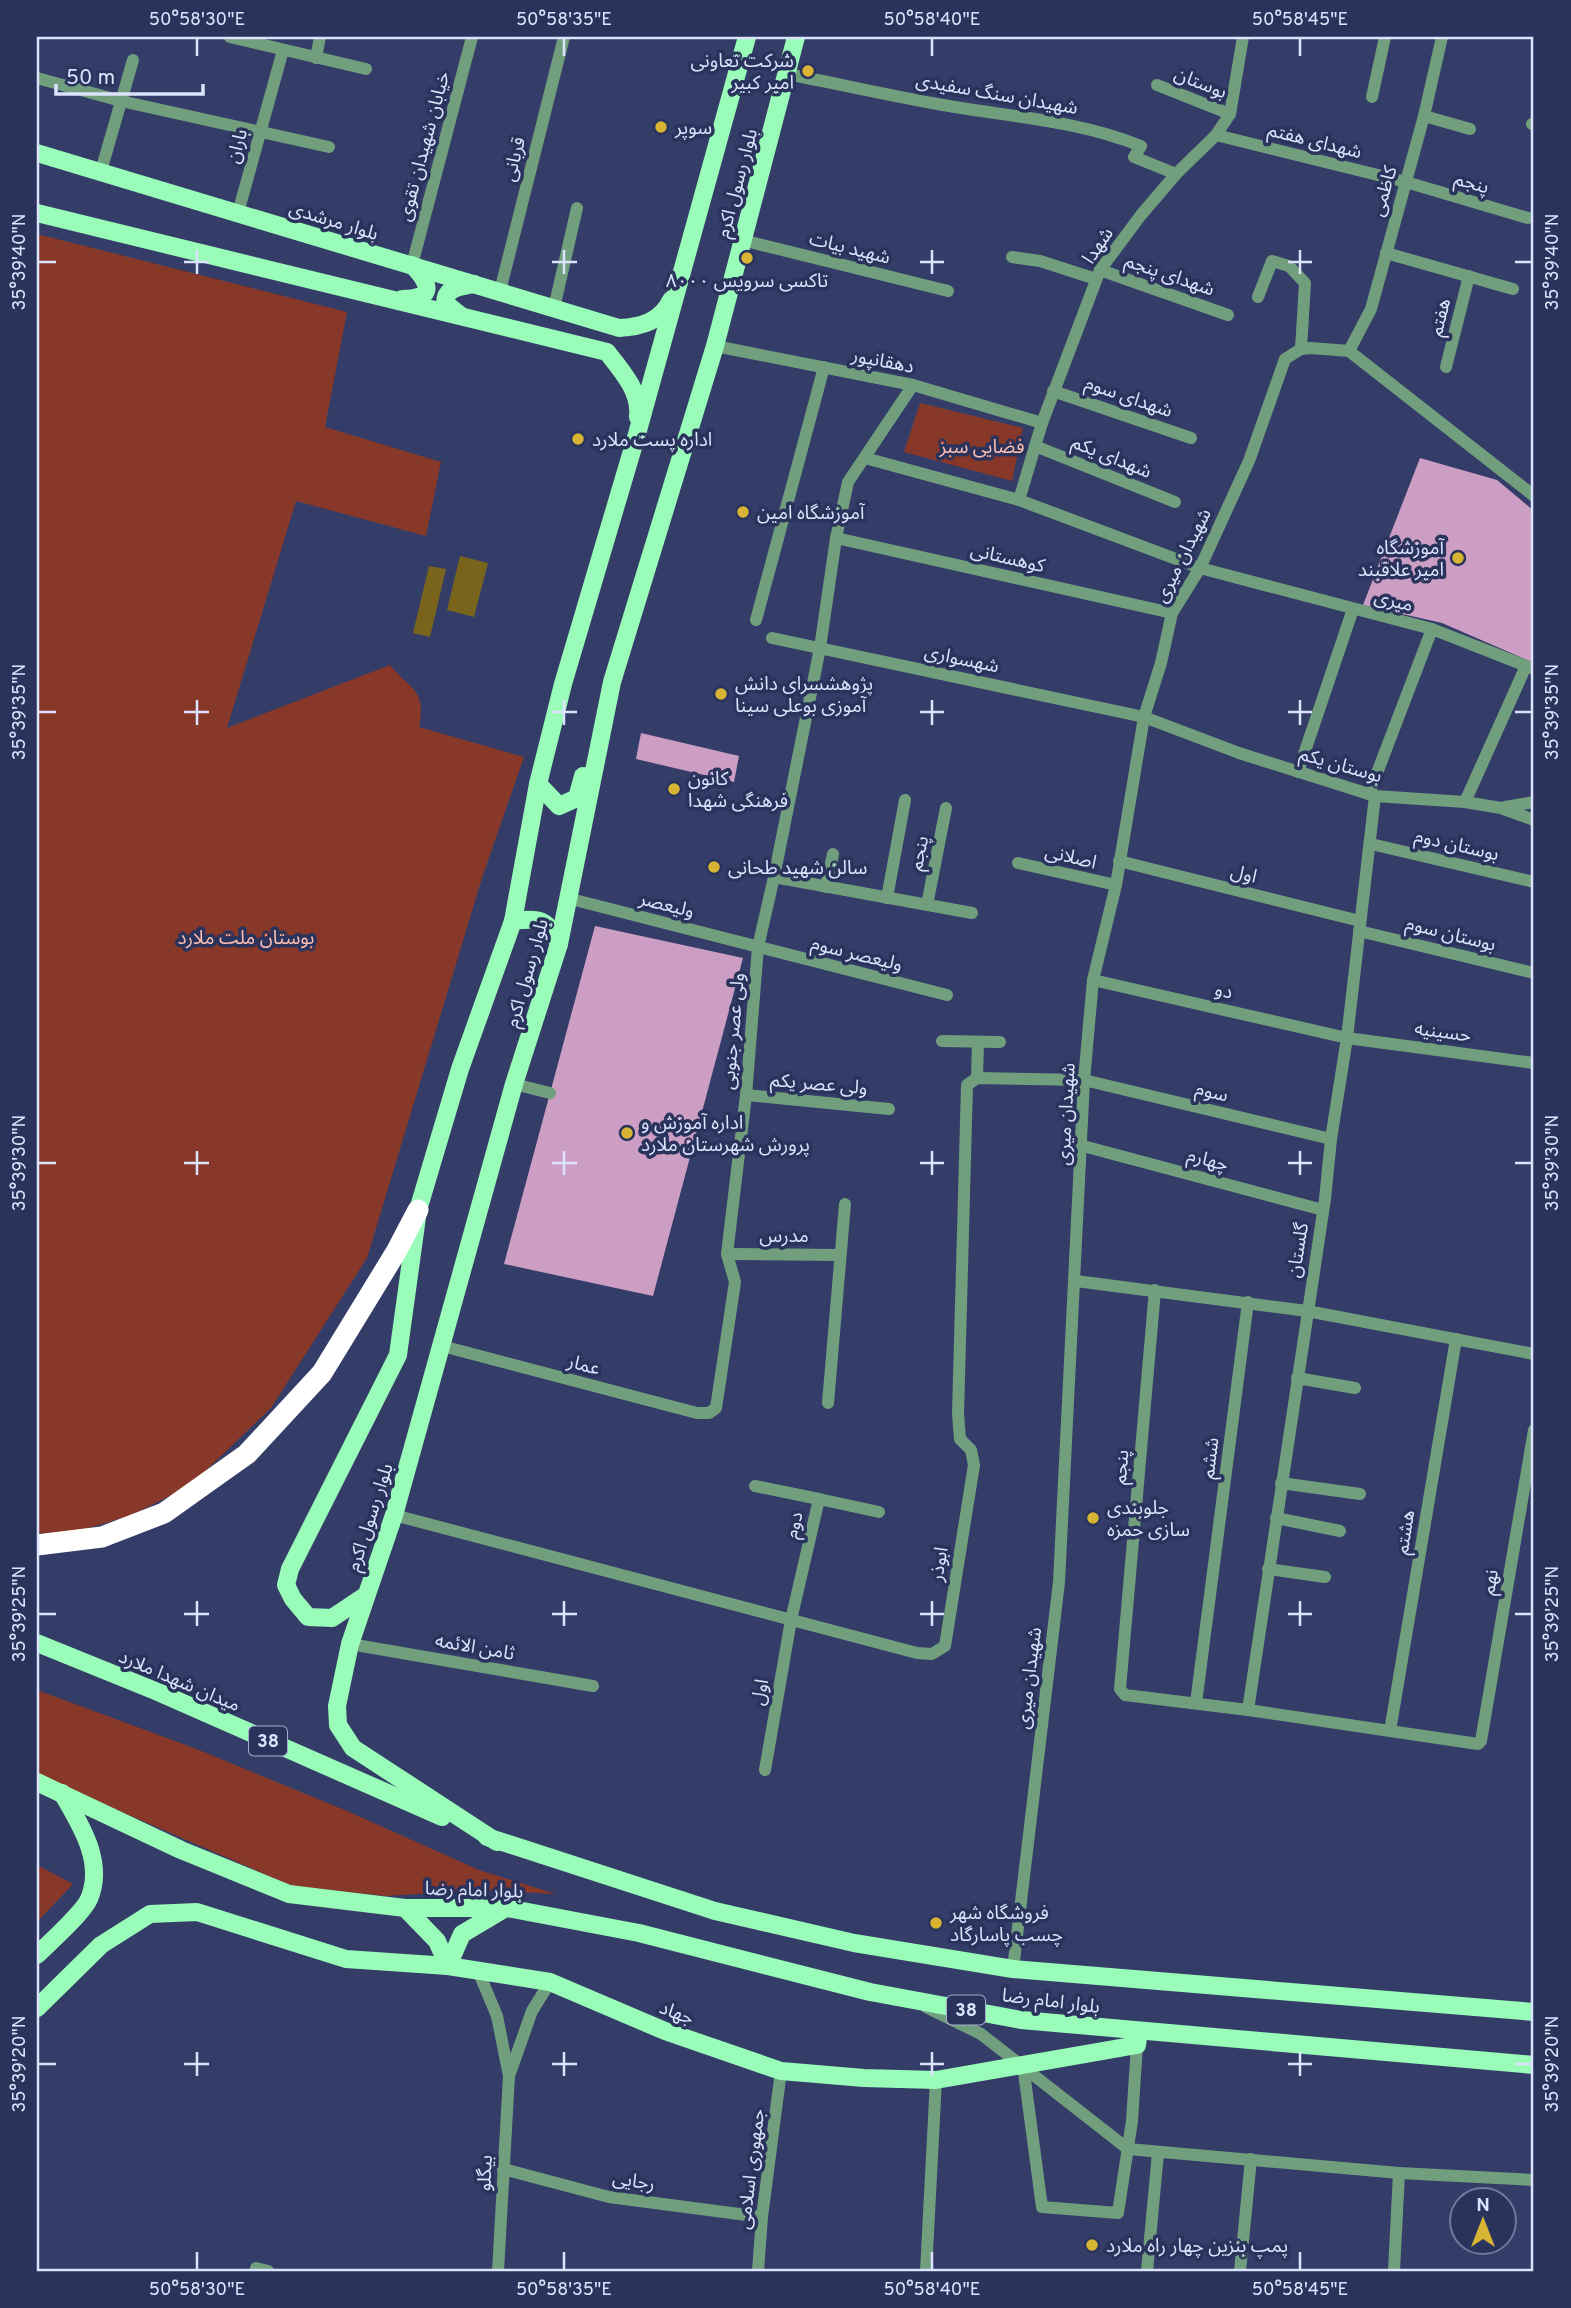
<svg xmlns="http://www.w3.org/2000/svg" width="1571" height="2308" font-family="Overpass,'Noto Sans Arabic',sans-serif">
<style>
.green{fill:#873829}
.water{fill:#79641b}
.building{fill:#cc9ec3}
.lines{fill:none;stroke-linecap:round;stroke-linejoin:round}
.minor{stroke:#719f7e;stroke-width:12}
.major{stroke:#9afcb9;stroke-width:18}
.highway{stroke:#fff;stroke-width:21}
.ticks{fill:none;stroke:#dbe3fd;stroke-width:2.5}
.poi-dot{fill:#d7b434;stroke:#2a335c;stroke-width:2.5}
.labels{text-anchor:middle;stroke-width:7;stroke-linejoin:round;paint-order:stroke}
.shield{fill:#2a335c;stroke:#a6aecd;stroke-width:2}
.shield-label{font-size:18px;font-weight:bold;fill:#dbe3fd}
.poi-label{font-size:19px;fill:#dbe3fd;stroke:#2a335c;text-anchor:start}
.street-label{font-size:19px;fill:#dbe3fd;stroke:#2a335c}
.park-label{font-size:19px;fill:#fdbfb1;stroke:#2a335c}
.neatline{fill:none;stroke:#dbe3fd;stroke-width:2.5}
.ticks-label{font-size:18px;text-anchor:middle;fill:#dbe3fd}
</style>
<rect width="100%" height="100%" fill="#343d68"/>
<g class="green">
<path d="M37 234 347 312 325 427 441 462 426 536 296 501 227 728 390 665C410 690 427 689 419 727L524 757 482 878 367 1258 271 1408 191 1485 132 1515 69 1534 37 1533Z"/>
<polygon points="920,403 1023,428 1012,481 904,452"/>
<polygon points="37,1690 194,1748 347,1811 479,1870 556,1894 482,1890 386,1896 292,1886 37,1775"/>
<polygon points="37,1865 73,1884 37,1922"/>
</g>
<g class="water">
<polygon points="460,556 488,563 474,617 447,610"/>
<polygon points="429,566 446,569 430,637 413,633"/>
</g>
<g class="building">
<polygon points="1420,458 1497,480 1534,511 1534,663 1442,623 1363,605"/>
<polygon points="641,733 739,756 734,782 636,759"/>
<polygon points="595,926 743,958 653,1296 504,1264"/>
</g>
<g class="lines">
<g class="minor">
<polyline points="230,37 366,69"/>
<polyline points="316,58 320,37"/>
<path d="M787 74C839 84 891 96 943 105 1010 117 1077 120 1141 146L1134 157 1176 174"/>
<polyline points="37,78 121,101 329,147"/>
<polyline points="1157,85 1230,114"/>
<polyline points="1372,97 1385,37"/>
<polyline points="1424,116 1470,129"/>
<polyline points="1532,124 1534,125"/>
<polyline points="1216,135 1406,182 1528,218"/>
<polyline points="101,171 133,60"/>
<polyline points="238,213 283,50"/>
<polyline points="742,240 948,291"/>
<polyline points="1386,253 1513,289"/>
<polyline points="1012,257 1040,261 1096,279"/>
<polyline points="412,265 472,37"/>
<polyline points="1100,270 1228,315"/>
<polyline points="500,291 564,37"/>
<polyline points="1258,297 1272,261 1289,266 1305,283 1301,349"/>
<polyline points="554,308 577,208"/>
<polyline points="715,346 913,385 1042,423"/>
<polyline points="1349,351 1371,309 1424,116 1442,37"/>
<polyline points="1349,351 1534,496"/>
<polyline points="1446,367 1469,276"/>
<polyline points="1053,391 1191,438"/>
<polyline points="1035,446 1175,502"/>
<polyline points="865,458 1019,500 1200,568 1432,629 1534,669"/>
<polyline points="1019,500 1042,423 1100,270 1141,215 1176,174 1216,135 1230,114 1243,37"/>
<polyline points="836,538 1172,613"/>
<polyline points="756,620 824,367"/>
<polyline points="772,638 1144,717 1239,753 1375,796 1465,802 1501,808 1534,820"/>
<polyline points="1298,772 1353,609"/>
<polyline points="1369,794 1432,629"/>
<polyline points="1465,802 1526,666"/>
<polyline points="1505,807 1534,802"/>
<polyline points="1371,844 1534,882"/>
<polyline points="1119,861 1360,921"/>
<polyline points="1018,863 1116,885"/>
<polyline points="774,877 972,913"/>
<polyline points="826,887 833,854"/>
<polyline points="567,898 947,995"/>
<polyline points="887,898 905,800"/>
<polyline points="927,905 946,808"/>
<polyline points="1359,931 1534,973"/>
<polyline points="1093,980 1347,1038 1534,1063"/>
<polyline points="942,1041 1000,1042"/>
<polyline points="977,1078 978,1042"/>
<polyline points="514,1084 550,1093"/>
<polyline points="746,1095 889,1109"/>
<polyline points="1083,1146 1323,1210"/>
<polyline points="727,1254 840,1255"/>
<polyline points="1076,1281 1307,1311 1534,1354"/>
<polyline points="1155,1290 1120,1689 1125,1695 1248,1710 1478,1744 1481,1741 1534,1430"/>
<polyline points="442,1346 697,1413 709,1413 716,1408 735,1282 727,1254 746,1095 758,947 774,877 820,648 836,538 848,482 913,385"/>
<polyline points="1297,1378 1355,1388"/>
<polyline points="828,1403 845,1204"/>
<polyline points="1281,1483 1360,1494"/>
<polyline points="755,1486 819,1499"/>
<polyline points="394,1515 917,1653 932,1654 945,1646 974,1465 971,1450 960,1439 958,1414 967,1085 977,1078 1084,1080 1331,1139"/>
<polyline points="1276,1518 1340,1531"/>
<polyline points="1268,1569 1325,1577"/>
<polyline points="350,1644 593,1686"/>
<polyline points="1196,1703 1248,1302"/>
<polyline points="1248,1710 1325,1199 1331,1139 1347,1038 1375,796"/>
<polyline points="1390,1731 1456,1339"/>
<polyline points="765,1770 791,1620 819,1499 879,1512"/>
<polyline points="1013,1969 1059,1582 1084,1080 1093,980 1116,885 1144,717 1161,663 1172,613 1200,568 1249,461 1285,359 1301,349 1311,348 1349,351"/>
<polyline points="479,1973 497,2016 509,2076 498,2271"/>
<polyline points="926,2007 981,2034 1128,2149 1399,2173 1534,2180"/>
<polyline points="1023,2065 1042,2207 1118,2213 1132,2121 1137,2045"/>
<polyline points="509,2076 532,2011 550,1982"/>
<polyline points="503,2169 609,2197 762,2217"/>
<polyline points="256,2268 268,2271"/>
<polyline points="758,2271 762,2217 781,2071"/>
<polyline points="926,2271 936,2080"/>
<polyline points="1147,2271 1158,2153"/>
<polyline points="1240,2271 1251,2159"/>
<polyline points="1394,2271 1399,2173"/>
</g>
<g class="major">
<path d="M37 153 619 328C642 327 661 321 671 300"/>
<path d="M37 213 607 352C622 371 641 392 638 417"/>
<path d="M402 299C435 299 431 284 412 265"/>
<path d="M460 315 445 303C445 287 461 287 474 284"/>
<polyline points="538,784 559,806 577,798 583,776"/>
<path d="M513 921C541 918 546 918 559 944"/>
<polyline points="365,1596 332,1618 308,1617 293,1599 286,1585 290,1569 398,1355 418,1210 460,1069 513,921 538,784 563,684 637,434 747,37"/>
<polyline points="37,1643 158,1692 442,1817"/>
<polyline points="37,1782 181,1850 289,1894 405,1908 507,1908 639,1933 870,1992 1021,2020 1534,2065"/>
<polyline points="487,1837 715,1911 854,1943 1013,1969 1534,2012"/>
<polyline points="497,1842 353,1748 338,1725 337,1706 350,1644 394,1515 514,1084 559,944 612,682 715,346 796,37"/>
<polyline points="405,1908 437,1941 448,1966"/>
<path d="M37 1955C49 1943 83 1913 89 1899 105 1862 80 1824 62 1793"/>
<polyline points="448,1966 462,1934 504,1909"/>
<polyline points="37,2008 101,1945 150,1914 197,1912 346,1959 448,1966 550,1982 665,2031 781,2071 864,2078 936,2080 1137,2045 1139,2031"/>
</g>
<polyline class="highway" points="37,1545 102,1537 164,1513 247,1454 322,1373 396,1252 418,1210"/>
</g>
<path class="ticks" d="M197 38V56M564 38V56M932 38V56M1300 38V56M197 250V274M564 250V274M932 250V274M1300 250V274M38 262H56M184 262H209M552 262H577M920 262H944M1288 262H1312M1515 262H1532M197 700V725M564 700V725M932 700V725M1300 700V725M38 712H56M184 712H209M552 712H577M920 712H944M1288 712H1312M1515 712H1532M197 1151V1175M564 1151V1175M932 1151V1175M1300 1151V1175M38 1163H56M184 1163H209M552 1163H577M920 1163H944M1288 1163H1312M1515 1163H1532M197 1601V1626M564 1601V1626M932 1601V1626M1300 1601V1626M38 1614H56M184 1614H209M552 1614H577M920 1614H944M1288 1614H1312M1515 1614H1532M197 2052V2076M564 2052V2076M932 2052V2076M1300 2052V2076M38 2064H56M184 2064H209M552 2064H577M920 2064H944M1288 2064H1312M1515 2064H1532M197 2252V2270M564 2252V2270M932 2252V2270M1300 2252V2270"/>
<g class="poi-dot">
<circle cx="808" cy="71" r="7"/>
<circle cx="661" cy="127" r="7"/>
<circle cx="747" cy="258" r="7"/>
<circle cx="578" cy="439" r="7"/>
<circle cx="743" cy="512" r="7"/>
<circle cx="1458" cy="558" r="7"/>
<circle cx="721" cy="694" r="7"/>
<circle cx="674" cy="789" r="7"/>
<circle cx="714" cy="867" r="7"/>
<circle cx="627" cy="1133" r="7"/>
<circle cx="1093" cy="1518" r="7"/>
<circle cx="936" cy="1923" r="7"/>
<circle cx="1092" cy="2245" r="7"/>
</g>
<g class="labels">
<g class="shield">
<rect x="249" y="1726.5" width="38" height="29" rx="5"/>
<rect x="947" y="1995.5" width="38" height="29" rx="5"/>
</g>
<g class="shield-label">
<text x="268" y="1747">38</text>
<text x="966" y="2016">38</text>
</g>
<g class="poi-label">
<text x="794" y="67" text-anchor="end">شرکت تعاونی<tspan x="794" dy="22">امیر کبیر</tspan></text>
<text x="675" y="134">سوپر</text>
<text x="747" y="287" text-anchor="middle">تاکسی سرویس ۸۰۰۰</text>
<text x="592" y="446">اداره پست ملارد</text>
<text x="757" y="519">آموزشگاه امین</text>
<text x="1444" y="554" text-anchor="end">آموزشگاه<tspan x="1444" dy="22">امیر علاقبند</tspan></text>
<text x="735" y="690">پژوهشسرای دانش<tspan x="735" dy="22">آموزی بوعلی سینا</tspan></text>
<text x="688" y="785">کانون<tspan x="688" dy="22">فرهنگی شهدا</tspan></text>
<text x="728" y="874">سالن شهید طحانی</text>
<text x="641" y="1129">اداره آموزش و<tspan x="641" dy="22">پرورش شهرستان ملارد</tspan></text>
<text x="1107" y="1514">جلوبندی<tspan x="1107" dy="22">سازی حمزه</tspan></text>
<text x="950" y="1919">فروشگاه شهر<tspan x="950" dy="22">چسب پاسارگاد</tspan></text>
<text x="1106" y="2252">پمپ بنزین چهار راه ملارد</text>
</g>
<g class="street-label">
<text transform="translate(1201 82) rotate(22)" y="7">بوستان</text>
<text transform="translate(997 93) rotate(10)" y="7">شهیدان سنگ سفیدی</text>
<text transform="translate(1315 140) rotate(14)" y="7">شهدای هفتم</text>
<text transform="translate(236 146) rotate(-75)" y="7">باران</text>
<text transform="translate(423 146) rotate(-75)" y="7">خیابان شهیدان تقوی</text>
<text transform="translate(513 159) rotate(-76)" y="7">قربانی</text>
<text transform="translate(1472 182) rotate(16)" y="7">پنجم</text>
<text transform="translate(736 183) rotate(-75)" y="7">بلوار رسول اکرم</text>
<text transform="translate(1383 191) rotate(-74)" y="7">کاظمی</text>
<text transform="translate(334 220) rotate(17)" y="7">بلوار مرشدی</text>
<text transform="translate(1097 245) rotate(-56)" y="7">شهدا</text>
<text transform="translate(850 247) rotate(14)" y="7">شهید بیات</text>
<text transform="translate(1170 274) rotate(19)" y="7">شهدای پنجم</text>
<text transform="translate(1439 317) rotate(-76)" y="7">هفتم</text>
<text transform="translate(883 360) rotate(11)" y="7">دهقانپور</text>
<text transform="translate(1129 396) rotate(19)" y="7">شهدای سوم</text>
<text transform="translate(1112 456) rotate(22)" y="7">شهدای یکم</text>
<text transform="translate(1182 555) rotate(-63)" y="7">شهیدان میری</text>
<text transform="translate(1008 557) rotate(13)" y="7">کوهستانی</text>
<text transform="translate(1394 600) rotate(14)" y="7">میری</text>
<text transform="translate(962 658) rotate(12)" y="7">شهسواری</text>
<text transform="translate(1341 764) rotate(16)" y="7">بوستان یکم</text>
<text transform="translate(1457 844) rotate(13)" y="7">بوستان دوم</text>
<text transform="translate(918 853) rotate(-79)" y="7">پنجم</text>
<text transform="translate(1071 856) rotate(13)" y="7">اصلانی</text>
<text transform="translate(1244 873) rotate(14)" y="7">اول</text>
<text transform="translate(667 904) rotate(14)" y="7">ولیعصر</text>
<text transform="translate(1451 933) rotate(14)" y="7">بوستان سوم</text>
<text transform="translate(857 953) rotate(14)" y="7">ولیعصر سوم</text>
<text transform="translate(526 973) rotate(-74)" y="7">بلوار رسول اکرم</text>
<text transform="translate(1224 990) rotate(13)" y="7">دو</text>
<text transform="translate(732 1031) rotate(-85)" y="7">ولی عصر جنوبی</text>
<text transform="translate(1443 1031) rotate(8)" y="7">حسینیه</text>
<text transform="translate(819 1083) rotate(5)" y="7">ولی عصر یکم</text>
<text transform="translate(1212 1091) rotate(13)" y="7">سوم</text>
<text transform="translate(1065 1114) rotate(-87)" y="7">شهیدان میری</text>
<text transform="translate(1208 1159) rotate(15)" y="7">چهارم</text>
<text x="784" y="1242">مدرس</text>
<text transform="translate(1297 1250) rotate(-81)" y="7">گلستان</text>
<text transform="translate(584 1364) rotate(15)" y="7">عمار</text>
<text transform="translate(1209 1458) rotate(-83)" y="7">ششم</text>
<text transform="translate(1120 1467) rotate(-85)" y="7">پنجم</text>
<text transform="translate(369 1517) rotate(-72)" y="7">بلوار رسول اکرم</text>
<text transform="translate(793 1525) rotate(-77)" y="7">دوم</text>
<text transform="translate(1404 1532) rotate(-81)" y="7">هشتم</text>
<text transform="translate(938 1564) rotate(-81)" y="7">ابوذر</text>
<text transform="translate(1489 1582) rotate(-80)" y="7">نهم</text>
<text transform="translate(475 1646) rotate(10)" y="7">ثامن الائمه</text>
<text transform="translate(1028 1678) rotate(-83)" y="7">شهیدان میری</text>
<text transform="translate(180 1680) rotate(23)" y="7">میدان شهدا ملارد</text>
<text transform="translate(759 1692) rotate(-80)" y="7">اول</text>
<text transform="translate(474 1889) rotate(2)" y="7">بلوار امام رضا</text>
<text transform="translate(1051 2000) rotate(7)" y="7">بلوار امام رضا</text>
<text transform="translate(677 2012) rotate(21)" y="7">جهاد</text>
<text transform="translate(750 2169) rotate(-83)" y="7">جمهوری اسلامی</text>
<text transform="translate(484 2173) rotate(-87)" y="7">بیگلو</text>
<text transform="translate(634 2180) rotate(9)" y="7">رجایی</text>
</g>
<g class="park-label">
<text x="982" y="453">فضایی سبز</text>
<text x="246" y="944">بوستان ملت ملارد</text>
</g>
</g>
<rect width="1571" height="2308" fill="none" stroke="#2a335c" stroke-width="77"/>
<g transform="translate(1483 2221)"><circle r="33" fill="#2a335c" stroke="#71799c" stroke-width="2"/>
<path d="M0-5L12 26L0 18L-12 26Z" fill="#d7b434"/>
<text y="-10" font-size="19" font-weight="bold" text-anchor="middle" fill="#dbe3fd">N</text>
</g>
<path d="M56 84v10h147v-10" fill="none" stroke="#dbe3fd" stroke-width="3.5"/>
<text x="66" y="84" font-size="21" fill="#dbe3fd" stroke="#2a335c" stroke-width="5" paint-order="stroke">50 m</text>
<rect x="38" y="38" width="1494" height="2232" class="neatline"/>
<g class="ticks-label">
<text x="197" y="25">50°58'30"E</text>
<text x="564" y="25">50°58'35"E</text>
<text x="932" y="25">50°58'40"E</text>
<text x="1300" y="25">50°58'45"E</text>
<text transform="translate(19 262) rotate(-90)" y="6">35°39'40"N</text>
<text transform="translate(1552 262) rotate(-90)" y="6">35°39'40"N</text>
<text transform="translate(19 712) rotate(-90)" y="6">35°39'35"N</text>
<text transform="translate(1552 712) rotate(-90)" y="6">35°39'35"N</text>
<text transform="translate(19 1163) rotate(-90)" y="6">35°39'30"N</text>
<text transform="translate(1552 1163) rotate(-90)" y="6">35°39'30"N</text>
<text transform="translate(19 1614) rotate(-90)" y="6">35°39'25"N</text>
<text transform="translate(1552 1614) rotate(-90)" y="6">35°39'25"N</text>
<text transform="translate(19 2064) rotate(-90)" y="6">35°39'20"N</text>
<text transform="translate(1552 2064) rotate(-90)" y="6">35°39'20"N</text>
<text x="197" y="2295">50°58'30"E</text>
<text x="564" y="2295">50°58'35"E</text>
<text x="932" y="2295">50°58'40"E</text>
<text x="1300" y="2295">50°58'45"E</text>
</g>
</svg>
